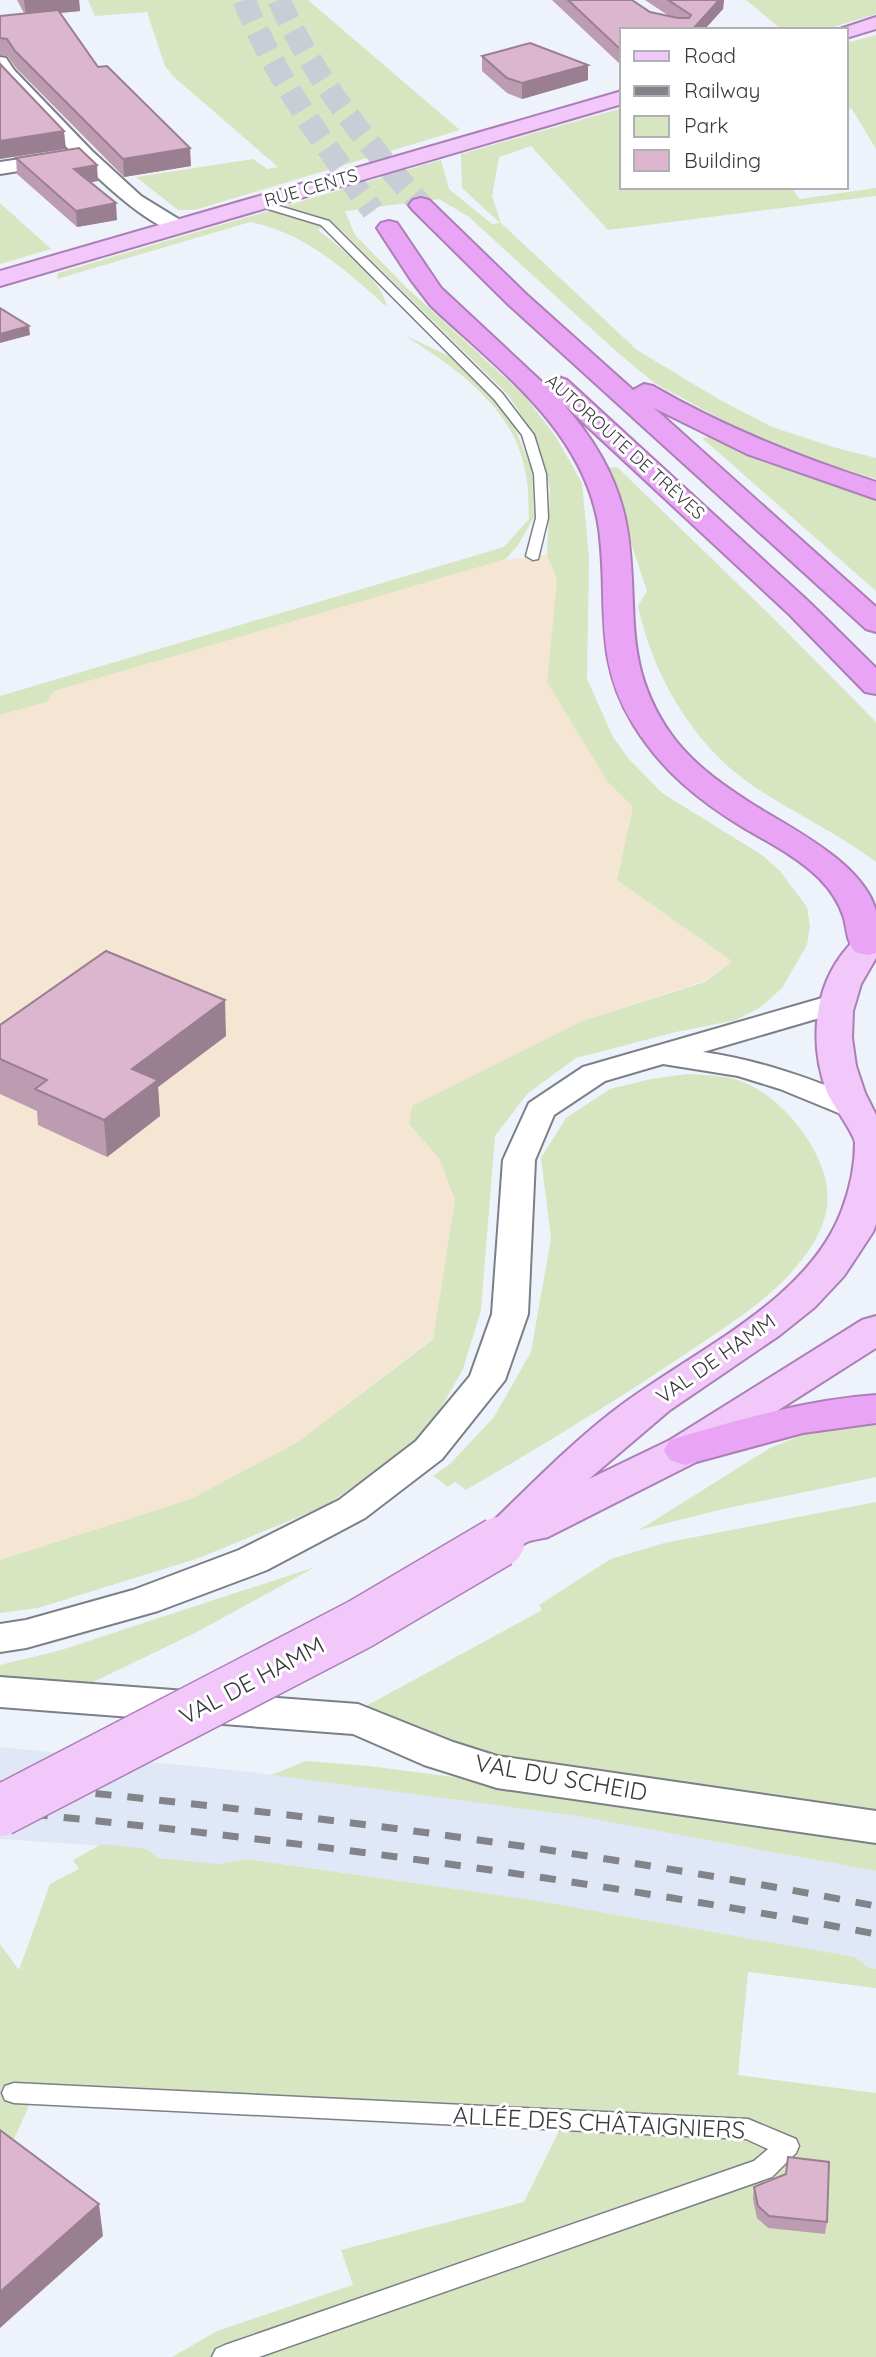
<svg xmlns="http://www.w3.org/2000/svg" width="876" height="2357" font-family="Quicksand,sans-serif">
<style>
.built{fill:#e0e8f8}
.industrial{fill:#f4e6d2}
.green{fill:#d7e5c0}
.lines{fill:none;stroke-linecap:round;stroke-linejoin:round}
.motorway-tunnel{stroke:#c9cdd5;stroke-width:23;stroke-dasharray:23 11;stroke-linecap:butt}
.service-casing{stroke:#7b7f87;stroke-width:3}
.minor-casing{stroke:#7b7f87;stroke-width:4}
.primary-casing{stroke:#ab7fb5;stroke-width:4}
.motorway-casing{stroke:#ab7fb5;stroke-width:4}
.service{fill:#fff;fill-rule:evenodd}
.minor{fill:#fff;fill-rule:evenodd}
.primary{fill:#f2c8fa;fill-rule:evenodd}
.motorway{fill:#eaa4f6;fill-rule:evenodd}
.rail{stroke:#82848a;stroke-width:7;stroke-dasharray:16 16;stroke-linecap:butt}
.primary-bridge-casing{stroke:#ab7fb5;stroke-width:53;stroke-linecap:butt}
.primary-bridge{stroke:#f2c8fa;stroke-width:50}
.wall{fill:#bd9cb1}
.shaded-wall{fill:#9a7f90}
.building{fill:#dcb5ce;stroke:#9a7f90;stroke-width:2}
.labels{text-anchor:middle;stroke-width:6;stroke-linejoin:round;paint-order:stroke}
.far-street-label{font-size:18px;fill:#37393c;stroke:#fff}
.street-label{font-size:21px;fill:#37393c;stroke:#fff}
.near-street-label{font-size:24px;fill:#37393c;stroke:#fff}
</style>
<rect width="100%" height="100%" fill="#eef2fb"/>
<polygon class="built" points="0,1747 242,1771 577,1816 876,1871 876,1969 869,1968 855,1957 533,1900 248,1859 219,1864 158,1858 147,1849 0,1839"/>
<polygon class="industrial" points="547,555 557,580 547,682 607,781 633,807 617,880 732,961 705,981 582,1021 412,1106 409,1124 439,1158 455,1200 433,1338 298,1442 191,1499 0,1560 0,715 47,702 54,691 489,562"/>
<g class="green">
<polygon points="88,0 308,0 460,130 195,210 178,210 136,177 253,159 267,169 278,167 174,77 165,66 147,12 95,16"/>
<polygon points="746,0 876,0 876,14 823,30 782,30"/>
<polygon points="876,35 876,149 852,109 846,107 846,43"/>
<path d="M622 108V187H735L737 190H770L769 187H791L800 199 876 188V196L608 230 531 146 499 157 492 196 501 223 637 350 720 400 772 427 833 447 876 458V479L809 458 751 435 656 384 618 353 469 217 439 199 345 211 355 235 407 288 525 396 556 437 582 483 589 557 587 679 613 737 629 759 662 793 762 855 780 871 807 907 810 926 807 945 782 988 761 1007 736 1020 676 1032 576 1058 527 1094 495 1136 481 1310 463 1369 424 1438 325 1506 199 1558 38 1608 0 1613V1560L191 1499 298 1442 433 1339 455 1200 439 1158 409 1124 412 1106 582 1021 705 982 732 961 617 880 633 807 607 781 547 682 557 580 547 555 550 489 536 438 508 395 341 230 327 225 318 230C340 247 382 280 387 307 348 272 304 232 250 222L57 279 58 273 441 160 449 189 492 224 500 223 462 188 461 154Z"/>
<polygon points="0,203 51,249 0,264"/>
<path d="M404 335 451 357 491 396 513 423 532 471 534 517 518 545 506 559 54 691 47 702 0 715V696L504 547 529 519C528 505 529 490 526 476 516 408 457 369 404 335Z"/>
<polygon points="709,437 760,459 876,498 876,591 702,438"/>
<path d="M617 467 768 613 876 722V862C835 831 790 812 749 783 692 743 652 673 638 606L647 591 606 468Z"/>
<path d="M687 1074C701 1075 716 1075 730 1078 763 1085 793 1115 810 1143 830 1177 835 1207 814 1242 784 1293 725 1327 678 1359 609 1405 538 1448 466 1490L455 1482 448 1487 433 1476 450 1464 494 1417 531 1352 551 1238 541 1158 566 1118 610 1089 651 1079Z"/>
<polygon points="876,1423 876,1477 719,1510 639,1530 770,1448 813,1431"/>
<polygon points="876,1502 876,1816 468,1750 355,1712 542,1610 539,1605 611,1559 664,1543"/>
<polygon points="315,1567 199,1631 87,1685 0,1679 0,1665 58,1651"/>
<polygon points="306,1761 369,1766 601,1796 876,1823 876,1871 577,1816 271,1775"/>
<polygon points="102,1844 147,1849 158,1858 219,1864 247,1859 533,1900 855,1957 869,1968 876,1969 876,1988 748,1972 738,2075 876,2093 876,2357 172,2357 217,2331 353,2285 341,2250 524,2202 560,2129 30,2103 4,2162 0,2160 0,1944 19,1970 50,1884 79,1869 73,1860"/>
</g>
<g class="lines">
<g class="motorway-tunnel">
<path d="M244 0C275 78 324 144 373 211"/>
<path d="M279 0C313 78 366 141 421 205"/>
</g>
<defs>
<g id="service">
<polygon points="259,200 329,221 502,393 534,435 546,474 548,518 538,559 533,560 526,556 536,518 534,474 522,435 494,399 321,225 255,205 255,201"/>
<polygon points="14,2083 748,2119 796,2139 799,2146 796,2153 772,2177 259,2357 212,2357 216,2349 225,2345 754,2161 768,2149 746,2139 14,2103 5,2100 2,2093 5,2086"/>
</g>
<g id="minor">
<path d="M0 57 6 58 14 70 92 151 141 196 185 223 188 227 185 231C146 241 29 107 1 77Z"/>
<polygon points="62,153 69,155 72,159 69,163 0,174 0,162"/>
<path d="M836 994 847 996 851 1003 847 1010 703 1052C760 1060 811 1079 863 1100L868 1107 863 1114 852 1117 841 1114 780 1089 738 1076 663 1064 605 1081 554 1115 535 1160 528 1314 505 1380 442 1459 365 1518 267 1570 158 1611 26 1648 0 1652V1624L26 1620 133 1590 239 1550 339 1500 416 1441 470 1376 492 1314 503 1160 529 1103 583 1067Z"/>
<polygon points="0,1677 358,1704 453,1742 497,1756 876,1811 876,1843 497,1788 424,1765 353,1734 0,1707"/>
</g>
<g id="primary">
<polygon points="876,17 876,29 846,38 846,30 837,30"/>
<polygon points="622,91 622,104 0,286 0,271"/>
<path d="M876 927V958L861 984 853 1011 852 1038 856 1066 865 1093 876 1115V1224L873 1232 844 1276 815 1307 780 1335 670 1410 589 1479 670 1440 862 1320 876 1316V1348L700 1460 548 1537C541 1539 530 1540 525 1543 506 1555 510 1561 483 1553L477 1542 483 1531C524 1492 563 1451 607 1416 684 1354 806 1306 842 1210 850 1189 855 1165 855 1143 855 1135 832 1104 827 1092 809 1045 813 987 847 948 857 937 862 930 876 927Z"/>
</g>
<g id="motorway">
<path d="M421 198 429 200 527 295 633 390 644 384 653 386C724 427 798 457 876 482V499L747 454 654 408 876 607V632L866 629 509 305 413 210 409 205 413 200Z"/>
<path d="M389 221 397 223 441 288 545 385 549 380 558 377 567 380 809 602 876 668V694L865 692 789 614 562 403C594 438 619 480 627 528 640 606 620 660 670 733 690 762 720 783 749 802 788 827 863 862 876 911 876 923 876 940 876 953L867 955 855 952C847 942 847 930 844 918 839 902 830 889 819 878 797 857 770 843 744 828 699 801 661 770 633 724 592 657 609 602 599 529 585 431 499 370 431 306L411 280 377 228 381 223Z"/>
<path d="M876 1395V1423L803 1433 685 1465 670 1460 664 1450 670 1440C738 1420 805 1400 876 1395Z"/>
</g>
</defs>
<use href="#service" class="service-casing"/>
<use href="#minor" class="minor-casing"/>
<use href="#primary" class="primary-casing"/>
<use href="#motorway" class="motorway-casing"/>
<use href="#service" class="service"/>
<use href="#minor" class="minor"/>
<use href="#primary" class="primary"/>
<use href="#motorway" class="motorway"/>
<g class="rail">
<path d="M0 1784C294 1812 586 1850 876 1906"/>
<path d="M0 1811C294 1840 586 1879 876 1934"/>
</g>
<defs>
<polyline id="primary-bridge" points="0,1811 360,1624 499,1542"/>
</defs>
<use href="#primary-bridge" class="primary-bridge-casing"/>
<use href="#primary-bridge" class="primary-bridge"/>
</g>
<g class="wall">
<polygon points="17,0 79,0 80,11 60,13 98,67 191,166 124,177 16,68 8,57 0,55 0,16 24,13"/>
<polygon points="552,0 632,0 650,12 669,16 645,0 724,0 723,9 704,30 622,30 622,66"/>
<polygon points="482,56 588,80 522,99 507,93 482,71"/>
<polygon points="16,158 98,181 90,182 117,220 77,227 17,174"/>
<polygon points="0,1025 226,1036 158,1087 160,1116 107,1157 38,1125 37,1111 0,1094"/>
<polygon points="754,2187 827,2222 825,2234 768,2228 757,2218 753,2199"/>
</g>
<g class="shaded-wall">
<polygon points="24,0 79,0 80,11 26,16"/>
<polygon points="719,0 724,0 723,9 704,30 692,30"/>
<polygon points="588,65 588,80 522,99 522,83"/>
<polygon points="64,131 66,149 0,159 0,141"/>
<polygon points="190,148 191,166 124,177 123,159"/>
<polygon points="97,165 98,181 75,185 74,169"/>
<polygon points="116,203 117,220 77,227 76,211"/>
<polygon points="29,326 30,335 0,343 0,334"/>
<polygon points="225,1000 226,1036 158,1087 160,1116 107,1157 104,1120 132,1069"/>
<polygon points="99,2204 103,2236 0,2328 0,2292"/>
</g>
<g class="building">
<polygon points="568,0 632,0 650,12 678,18 689,18 691,15 668,0 719,0 692,30 622,30 622,51"/>
<polygon points="58,10 98,67 107,66 190,148 123,159 15,51 7,39 0,38 0,16"/>
<polygon points="530,43 588,65 522,83 507,78 482,56"/>
<polygon points="0,64 64,131 0,141"/>
<polygon points="79,148 97,165 74,169 116,203 76,211 16,158"/>
<polygon points="0,308 29,326 0,334"/>
<polygon points="106,951 225,1000 132,1069 158,1080 104,1120 35,1089 47,1080 0,1059 0,1025"/>
<polygon points="0,2130 99,2204 0,2292"/>
<polygon points="788,2157 829,2162 827,2222 769,2216 758,2206 754,2187 786,2174"/>
</g>
<g class="labels">
<g class="far-street-label">
<text transform="translate(311 188) rotate(-16)" y="6">RUE CENTS</text>
<text transform="translate(625 447) rotate(42)" y="6">AUTOROUTE DE TRÈVES</text>
</g>
<g class="street-label">
<text transform="translate(716 1359) rotate(-35)" y="7">VAL DE HAMM</text>
</g>
<g class="near-street-label">
<text transform="translate(252 1681) rotate(-28)" y="8">VAL DE HAMM</text>
<text transform="translate(561 1778) rotate(10)" y="8">VAL DU SCHEID</text>
<text transform="translate(599 2123) rotate(3)" y="8">ALLÉE DES CHÂTAIGNIERS</text>
</g>
</g>
<rect x="620" y="28" width="228" height="161" fill="#ffffff" stroke="#afb0b1" stroke-width="2"/>
<rect x="634" y="51" width="35" height="10" fill="#f2c8fa" stroke="#afb0b1" stroke-width="2"/>
<text x="684" y="63" font-size="21" fill="#37393c">Road</text>
<rect x="634" y="86" width="35" height="10" fill="#82848a" stroke="#afb0b1" stroke-width="2"/>
<text x="684" y="98" font-size="21" fill="#37393c">Railway</text>
<rect x="634" y="116" width="35" height="21" fill="#d7e5c0" stroke="#afb0b1" stroke-width="2"/>
<text x="684" y="133" font-size="21" fill="#37393c">Park</text>
<rect x="634" y="150" width="35" height="21" fill="#dcb5ce" stroke="#afb0b1" stroke-width="2"/>
<text x="684" y="168" font-size="21" fill="#37393c">Building</text>
</svg>
